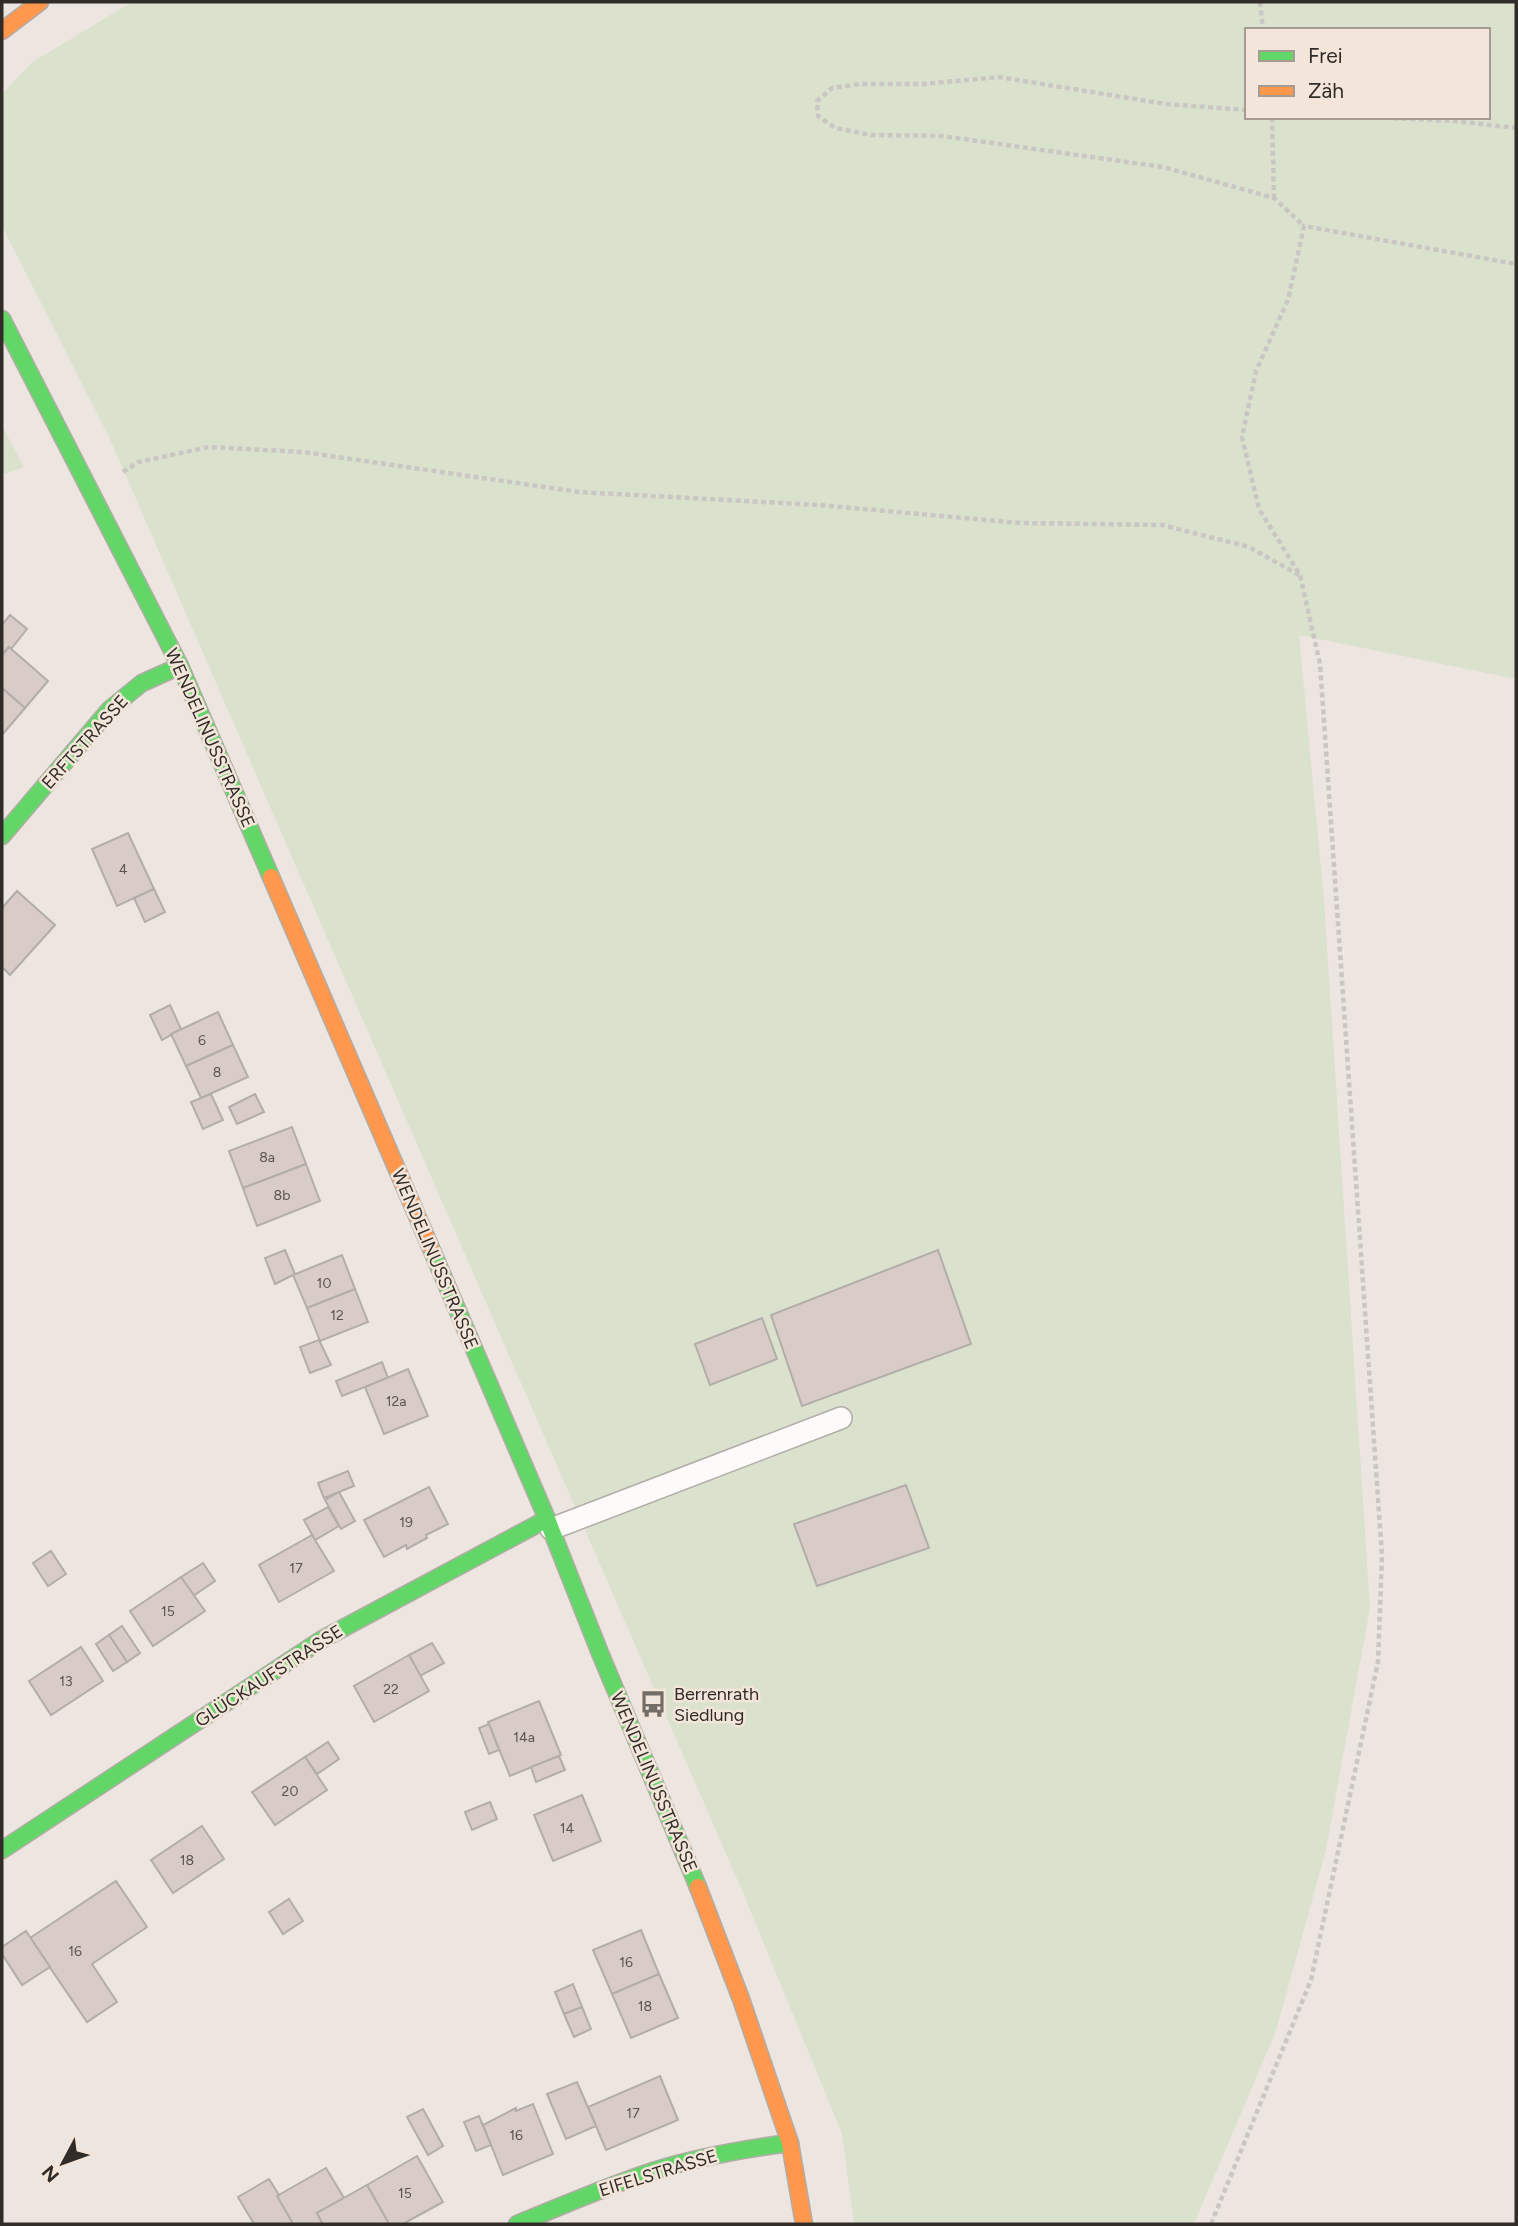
<svg xmlns="http://www.w3.org/2000/svg" width="1518" height="2226" font-family="Figtree,sans-serif">
<style>
.green{fill:#dae2ce;fill-rule:evenodd}
.building{fill:#d9cbc6;stroke:#b3adaa;stroke-width:2}
.lines{fill:none;stroke-linecap:round;stroke-linejoin:round}
.lane-casing{stroke:#b2aca7;stroke-width:24}
.fast-casing{stroke:#b2aca7;stroke-width:19}
.slow-casing{stroke:#b2aca7;stroke-width:19}
.path{stroke:#c9c6c3;stroke-width:4.5;stroke-dasharray:5 3.5;stroke-linecap:butt}
.lane{stroke:#fcfbfa;stroke-width:21}
.fast{stroke:#63d668;stroke-width:16}
.slow{stroke:#ff974d;stroke-width:16}
.labels{text-anchor:middle;stroke-width:5;stroke-linejoin:round;paint-order:stroke}
.number-label{font-size:14px;fill:#5b5450}
.street-label{font-size:18px;fill:#312c28;stroke:#f3e5da}
.poi-label{font-size:18px;fill:#312c28;stroke:#f3e5da;text-anchor:start}
</style>
<rect width="100%" height="100%" fill="#ede6e0"/>
<g class="green">
<path d="M132 2H1516V679L1299 635 1324 900 1370 1608 1326 1850 1276 2031 1194 2224H854L842 2134 744 1895 109 437 2 226V94L31 63ZM1247 30H1488V117H1247Z"/>
<polygon points="2,426 24,467 2,475"/>
</g>
<g class="building">
<polygon points="10,615 27,629 11,649 9,647 2,655 2,625"/>
<polygon points="9,647 48,681 25,708 2,688 2,655"/>
<polygon points="2,688 25,708 2,735"/>
<polygon points="128,833 154,889 117,906 92,849"/>
<polygon points="154,889 165,912 145,922 134,898"/>
<polygon points="17,891 55,925 10,975 2,967 2,908"/>
<polygon points="170,1005 181,1029 162,1040 150,1015"/>
<polygon points="218,1012 233,1045 186,1066 171,1034"/>
<polygon points="233,1045 248,1077 201,1098 186,1066"/>
<polygon points="211,1094 223,1120 203,1129 191,1102"/>
<polygon points="255,1094 264,1112 237,1124 229,1107"/>
<polygon points="292,1127 306,1164 243,1188 229,1151"/>
<polygon points="306,1164 320,1201 257,1226 243,1188"/>
<polygon points="285,1250 295,1274 275,1284 265,1258"/>
<polygon points="938,1250 971,1344 802,1406 771,1315"/>
<polygon points="342,1255 355,1289 307,1308 293,1275"/>
<polygon points="355,1289 368,1322 320,1341 307,1308"/>
<polygon points="762,1318 777,1359 710,1385 695,1344"/>
<polygon points="319,1340 331,1365 310,1373 300,1347"/>
<polygon points="382,1362 388,1378 342,1396 336,1381"/>
<polygon points="408,1369 428,1416 384,1434 365,1387"/>
<polygon points="348,1471 354,1486 324,1498 318,1483"/>
<polygon points="906,1485 929,1548 817,1586 794,1524"/>
<polygon points="429,1487 448,1524 426,1535 427,1538 407,1549 406,1545 384,1557 364,1520"/>
<polygon points="339,1492 355,1521 341,1529 325,1500"/>
<polygon points="328,1507 339,1526 315,1540 304,1520"/>
<polygon points="312,1535 334,1571 279,1602 259,1565"/>
<polygon points="51,1551 66,1574 48,1586 33,1563"/>
<polygon points="203,1563 215,1581 193,1596 181,1577"/>
<polygon points="181,1577 205,1611 153,1646 130,1611"/>
<polygon points="122,1626 140,1653 127,1662 109,1635"/>
<polygon points="109,1635 127,1662 113,1671 96,1644"/>
<polygon points="432,1643 444,1663 420,1676 409,1655"/>
<polygon points="81,1647 103,1681 51,1715 29,1681"/>
<polygon points="409,1655 429,1691 374,1722 354,1686"/>
<polygon points="539,1701 561,1755 510,1776 488,1722"/>
<polygon points="489,1724 499,1750 489,1754 479,1728"/>
<polygon points="328,1742 339,1759 317,1774 305,1757"/>
<polygon points="559,1756 565,1770 536,1782 531,1767"/>
<polygon points="305,1757 327,1790 275,1825 252,1792"/>
<polygon points="582,1795 601,1841 553,1861 534,1815"/>
<polygon points="490,1802 497,1819 472,1830 465,1812"/>
<polygon points="202,1826 224,1859 173,1893 151,1860"/>
<polygon points="116,1881 147,1927 92,1964 117,2002 87,2022 30,1938"/>
<polygon points="289,1899 303,1921 283,1934 269,1912"/>
<polygon points="641,1930 659,1974 612,1994 593,1950"/>
<polygon points="26,1931 50,1967 22,1985 2,1954 2,1947"/>
<polygon points="659,1974 678,2018 631,2038 612,1994"/>
<polygon points="573,1984 582,2007 564,2014 555,1992"/>
<polygon points="582,2007 591,2029 574,2037 564,2014"/>
<polygon points="660,2076 678,2120 606,2150 588,2107"/>
<polygon points="577,2082 596,2126 566,2139 547,2094"/>
<polygon points="533,2104 553,2154 503,2175 483,2125 516,2108 516,2111"/>
<polygon points="423,2109 443,2146 428,2155 407,2117"/>
<polygon points="479,2116 491,2145 476,2151 464,2122"/>
<polygon points="417,2156 443,2202 403,2224 389,2224 367,2185"/>
<polygon points="326,2168 344,2198 317,2213 322,2223 319,2224 293,2224 277,2196"/>
<polygon points="269,2179 279,2195 277,2196 293,2224 254,2224 238,2197"/>
<polygon points="367,2185 389,2224 323,2224 317,2213"/>
</g>
<g class="lines">
<defs>
<polyline id="lane" points="551,1529 841,1418"/>
<g id="fast">
<polyline points="2,319 180,666 271,877"/>
<polyline points="2,836 110,709 142,683 180,666"/>
<polyline points="430,1246 547,1519 600,1653 698,1887"/>
<polyline points="2,1850 321,1640 547,1519"/>
<path d="M517 2224C562 2206 607 2186 653 2171 698 2157 744 2149 790 2143"/>
</g>
<g id="slow">
<polyline points="2,31 40,2"/>
<polyline points="271,877 430,1246"/>
<polyline points="698,1887 741,1999 790,2143 804,2224"/>
</g>
</defs>
<use href="#lane" class="lane-casing"/>
<use href="#fast" class="fast-casing"/>
<use href="#slow" class="slow-casing"/>
<g class="path">
<polyline points="1260,2 1263,30"/>
<polyline points="1247,110 1166,104 999,77 923,84 860,84 832,88 817,101 818,116 835,128 872,135 942,136 1163,167 1274,198 1304,226"/>
<polyline points="1272,117 1274,198"/>
<polyline points="1368,117 1454,121 1516,128"/>
<polyline points="123,472 138,462 209,447 303,452 579,492 819,505 1021,523 1162,525 1249,547 1299,575"/>
<polyline points="1211,2224 1311,1980 1378,1662 1382,1556 1320,664 1300,575 1259,509 1242,437 1256,371 1288,300 1304,226 1516,264"/>
</g>
<use href="#lane" class="lane"/>
<use href="#fast" class="fast"/>
<use href="#slow" class="slow"/>
</g>
<defs>
<symbol id="bus-bare" viewBox="-9 -9 18 18"><path d="M-5-6H5V4H4V6H2V4H-2V6H-4V4H-5ZM-3.5-4V0h7V-4ZM-3.5 1.2v1.5H-2V1.2ZM2 1.2v1.5H3.5V1.2Z" fill="#736d68" stroke="#f3e5da" stroke-width="2.5" paint-order="stroke"/></symbol>
</defs>
<g fill-rule="evenodd">
<use href="#bus-bare" x="634" y="1685" width="38" height="38"/>
</g>
<g class="labels">
<g class="number-label">
<text x="123" y="874">4</text>
<text x="202" y="1045">6</text>
<text x="217" y="1077">8</text>
<text x="267" y="1162">8a</text>
<text x="282" y="1200">8b</text>
<text x="324" y="1288">10</text>
<text x="337" y="1320">12</text>
<text x="396" y="1406">12a</text>
<text x="406" y="1527">19</text>
<text x="296" y="1573">17</text>
<text x="168" y="1616">15</text>
<text x="66" y="1686">13</text>
<text x="391" y="1694">22</text>
<text x="524" y="1742">14a</text>
<text x="290" y="1796">20</text>
<text x="567" y="1833">14</text>
<text x="187" y="1865">18</text>
<text x="75" y="1956">16</text>
<text x="626" y="1967">16</text>
<text x="645" y="2011">18</text>
<text x="633" y="2118">17</text>
<text x="516" y="2140">16</text>
<text x="405" y="2198">15</text>
</g>
<g class="street-label">
<text transform="translate(210 738) rotate(66)" y="6">WENDELINUSSTRASSE</text>
<text transform="translate(85 742) rotate(-48)" y="6">ERFTSTRASSE</text>
<text transform="translate(435 1259) rotate(67)" y="6">WENDELINUSSTRASSE</text>
<text transform="translate(269 1676) rotate(-33)" y="6">GLÜCKAUFSTRASSE</text>
<text transform="translate(654 1782) rotate(67)" y="6">WENDELINUSSTRASSE</text>
<text transform="translate(658 2173) rotate(-17)" y="6">EIFELSTRASSE</text>
</g>
<g class="poi-label">
<text x="674" y="1700">Berrenrath<tspan x="674" dy="21">Siedlung</tspan></text>
</g>
</g>
<rect width="1518" height="2226" fill="none" stroke="#312c28" stroke-width="7"/>
<rect x="1245" y="28" width="245" height="91" fill="#f3e5da" stroke="#a59b93" stroke-width="2"/>
<rect x="1259" y="51" width="35" height="10" fill="#63d668" stroke="#a59b93" stroke-width="2"/>
<text x="1308" y="63" font-size="21" fill="#312c28">Frei</text>
<rect x="1259" y="86" width="35" height="10" fill="#ff974d" stroke="#a59b93" stroke-width="2"/>
<text x="1308" y="98" font-size="21" fill="#312c28">Zäh</text>
<g transform="translate(63 2163) rotate(229)" stroke="#f3e5da" stroke-width="5" paint-order="stroke">
<path d="M0-5L12 26L0 18L-12 26Z" fill="#312c28"/>
<text y="-10" font-size="19" font-weight="bold" text-anchor="middle" fill="#312c28">N</text>
</g>
</svg>
